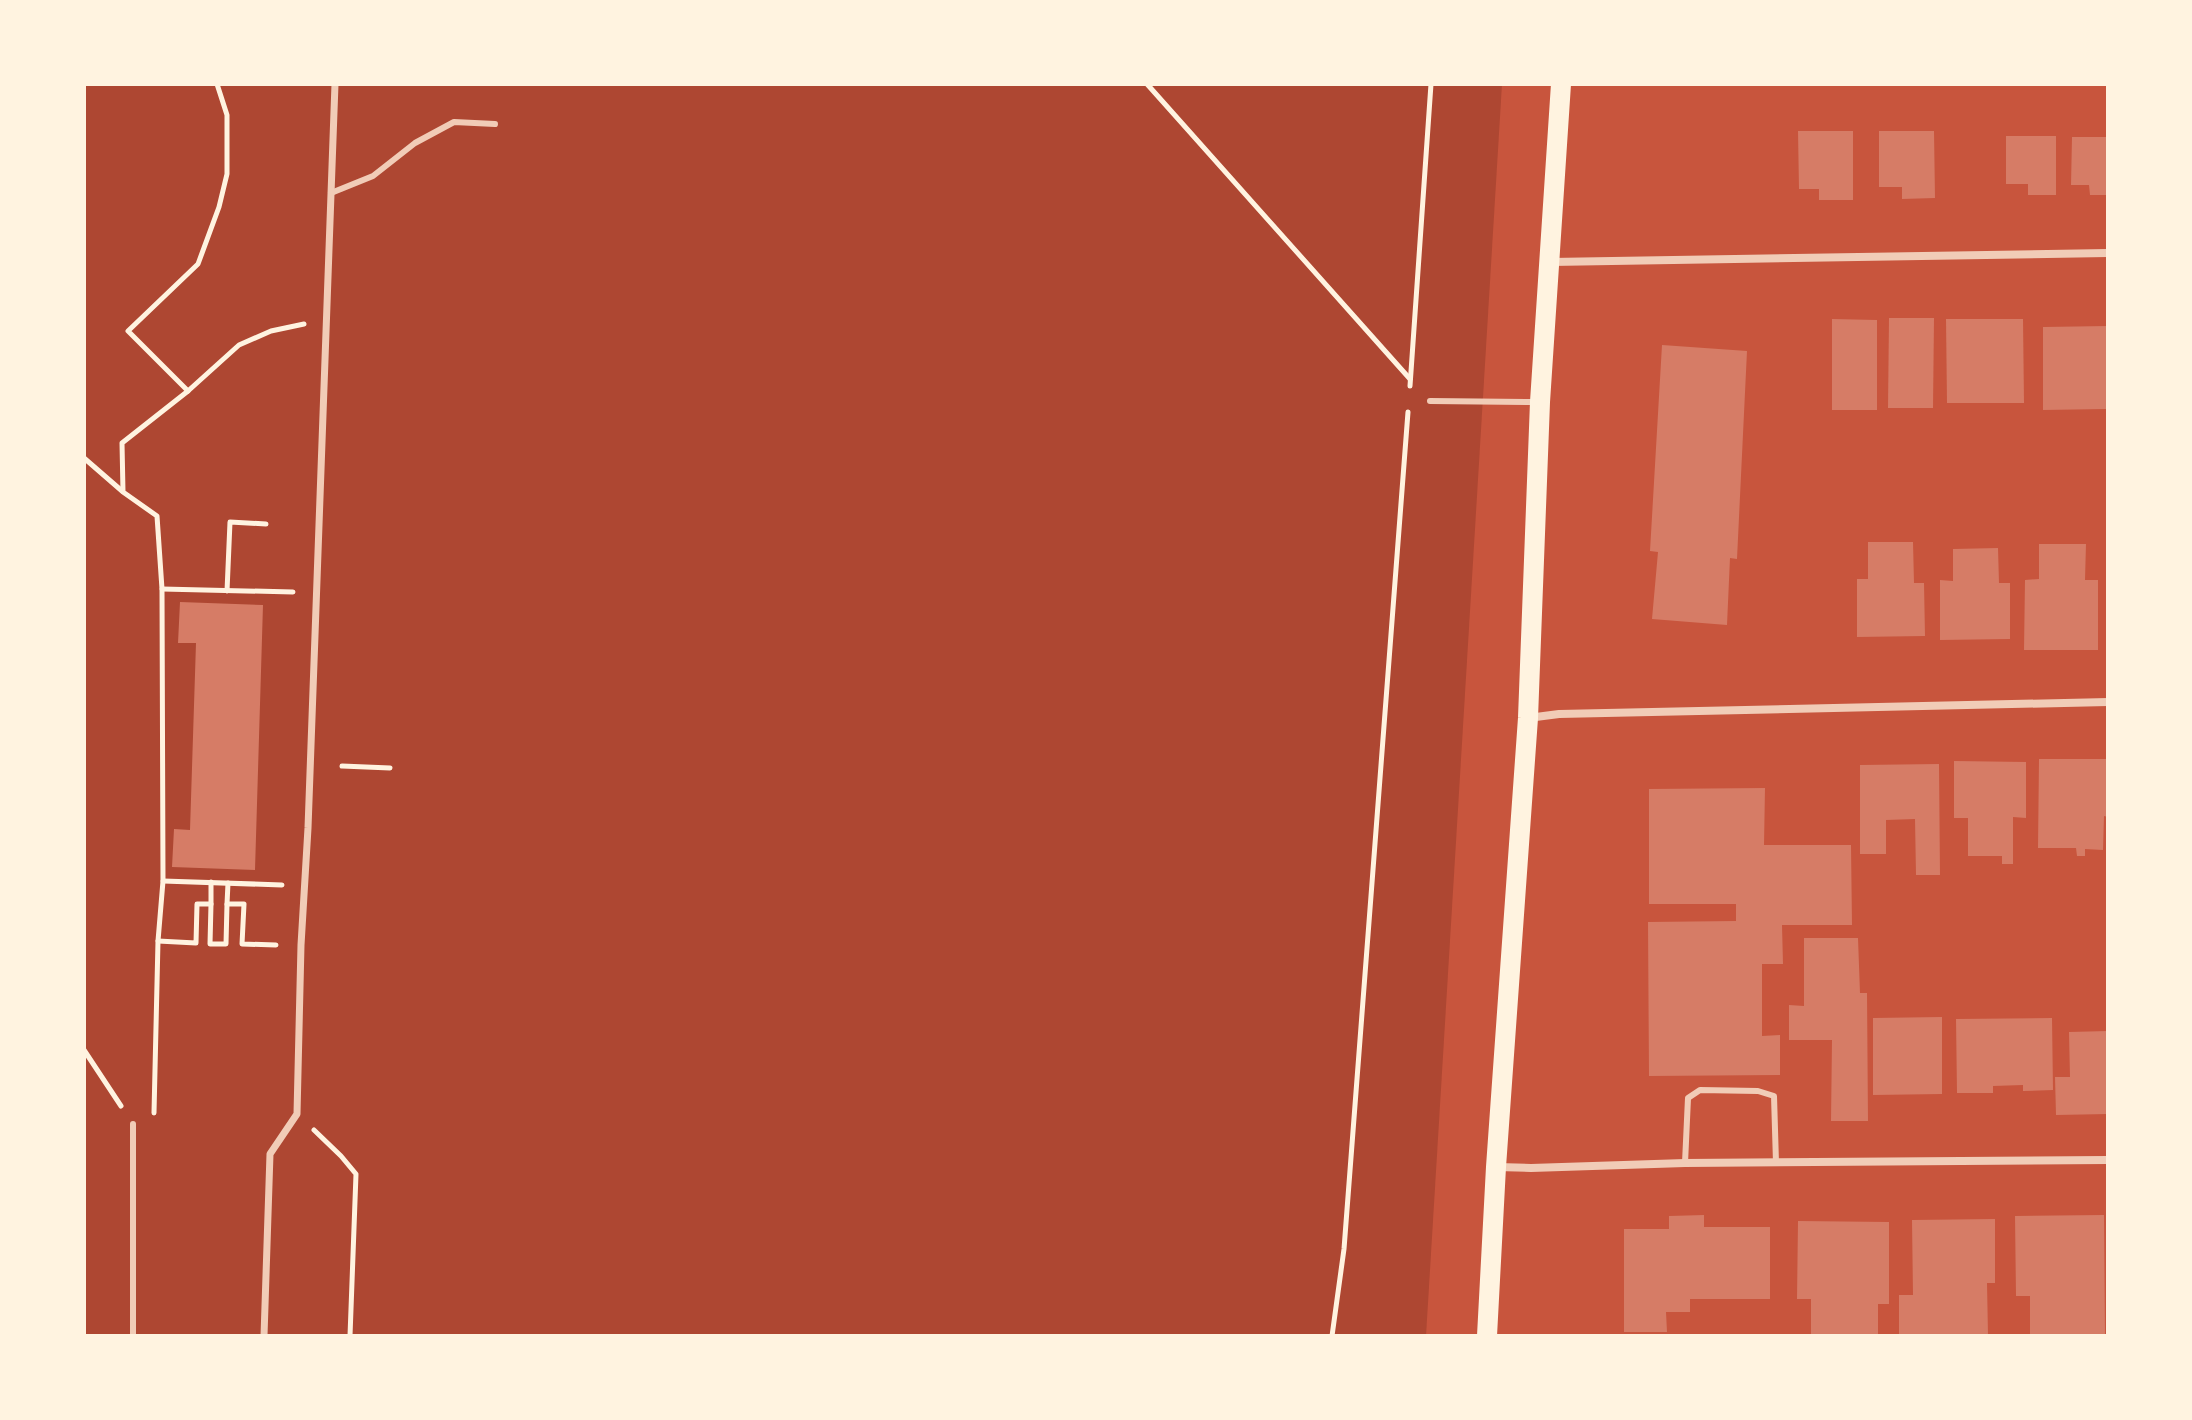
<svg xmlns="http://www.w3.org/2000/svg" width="2192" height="1420" font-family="Signika,sans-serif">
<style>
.green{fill:#ae4732}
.building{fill:#d67c66}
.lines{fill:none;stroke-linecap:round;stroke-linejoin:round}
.path{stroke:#fff3e0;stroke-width:5}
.service{stroke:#f1ccb7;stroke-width:6}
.pedestrian{stroke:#f1ccb7;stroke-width:7}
.minor{stroke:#f1ccb7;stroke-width:8}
.primary{stroke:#fff3e0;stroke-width:20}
</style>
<rect width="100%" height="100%" fill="#c8553d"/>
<polygon class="green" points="84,84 1502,84 1426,1336 84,1336"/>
<g class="building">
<polygon points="1798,131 1853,131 1853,200 1819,200 1819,189 1799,189"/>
<polygon points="1879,131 1934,131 1935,198 1902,199 1902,187 1879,187"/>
<polygon points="2006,136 2056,136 2056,195 2028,195 2028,184 2006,184"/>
<polygon points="2072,137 2108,137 2108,195 2090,195 2089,185 2071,185"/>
<polygon points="1889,318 1934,318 1933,408 1888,408"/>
<polygon points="1832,319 1877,320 1877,410 1832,410"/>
<polygon points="1946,319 2023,319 2024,403 1947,403"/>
<polygon points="2108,326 2106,409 2043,410 2043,327"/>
<polygon points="1662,345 1747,351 1737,559 1730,558 1727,625 1652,619 1658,552 1650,551"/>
<polygon points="1868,542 1913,542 1914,583 1924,583 1925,636 1857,637 1857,579 1868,579"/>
<polygon points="2039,544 2086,544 2085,580 2098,580 2098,650 2024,650 2025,580 2039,579"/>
<polygon points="1998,548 1999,583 2010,583 2010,639 1940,640 1940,580 1953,581 1953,549"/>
<polygon points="180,602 263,605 255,870 172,867 174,829 190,830 196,643 178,643"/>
<polygon points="2039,759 2108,759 2108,817 2104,816 2103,850 2085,849 2085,856 2077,856 2076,848 2038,848"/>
<polygon points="1954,761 2026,762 2026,818 2013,817 2013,864 2002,864 2002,856 1968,856 1968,818 1954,818"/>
<polygon points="1939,764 1940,875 1916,875 1915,819 1886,820 1886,854 1860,854 1860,765"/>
<polygon points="1765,788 1764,845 1851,845 1852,925 1782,925 1783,964 1762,964 1762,1036 1780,1035 1780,1075 1649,1076 1648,922 1736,921 1736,904 1649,904 1649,789"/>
<polygon points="1804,938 1858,938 1860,993 1867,993 1868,1121 1831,1121 1832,1040 1789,1040 1789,1005 1804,1006"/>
<polygon points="1942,1017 1942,1094 1873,1095 1873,1018"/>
<polygon points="2052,1018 2053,1090 2023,1091 2023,1085 1993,1086 1993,1093 1957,1093 1956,1019"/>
<polygon points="2108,1031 2108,1114 2056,1115 2055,1077 2070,1077 2069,1032"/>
<polygon points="1704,1215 1704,1227 1770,1227 1770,1299 1690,1299 1690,1312 1666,1312 1667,1332 1624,1332 1624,1229 1669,1229 1669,1216"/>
<polygon points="2104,1215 2105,1336 2030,1335 2030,1296 2016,1296 2015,1216"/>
<polygon points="1995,1219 1995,1283 1987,1283 1988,1335 1899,1336 1899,1295 1913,1295 1912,1220"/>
<polygon points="1798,1221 1889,1222 1889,1304 1878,1304 1878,1336 1811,1336 1811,1299 1797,1299"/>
</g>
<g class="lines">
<g class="path">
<polyline points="1147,84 1410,379"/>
<polyline points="1410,386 1431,84"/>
<polyline points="188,391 128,331 198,264 219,207 227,174 227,115 217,84"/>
<polyline points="84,458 122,491"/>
<polyline points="162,589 293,592"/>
<polyline points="227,591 230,522 266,524"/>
<polyline points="342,766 390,768"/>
<polyline points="163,881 282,885"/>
<polyline points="211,904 211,882"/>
<polyline points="227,904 228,883"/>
<polyline points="158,941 196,943 197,904 211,904 210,944 226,944 227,904 244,904 242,944 276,945"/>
<polyline points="84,1050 121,1106"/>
<polyline points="154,1113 158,941 163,881 162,589 157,516 123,492 122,443 188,391 239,345 271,331 304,324"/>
<polyline points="314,1130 341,1156 356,1174 350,1336"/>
<polyline points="1332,1336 1344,1249 1408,412"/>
</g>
<g class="service">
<polyline points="331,193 373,176 415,143 454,122 495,124"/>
<polyline points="1430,401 1536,402"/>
<polyline points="133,1124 133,1336"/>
<polyline points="1685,1163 1688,1098 1700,1090 1758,1091 1774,1096 1776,1163"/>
</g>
<polyline class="pedestrian" points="264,1336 270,1154 297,1114 301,945 308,828 335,84"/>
<g class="minor">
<polyline points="1551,262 2108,253"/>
<polyline points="1528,718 1559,714 2108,702"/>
<polyline points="1497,1167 1531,1168 1685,1163 2108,1160"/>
</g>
<polyline class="primary" points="1487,1336 1496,1167 1528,718 1540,402 1561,84"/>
</g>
<rect width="2192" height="1420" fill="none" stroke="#fff3e0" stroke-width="172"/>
</svg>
